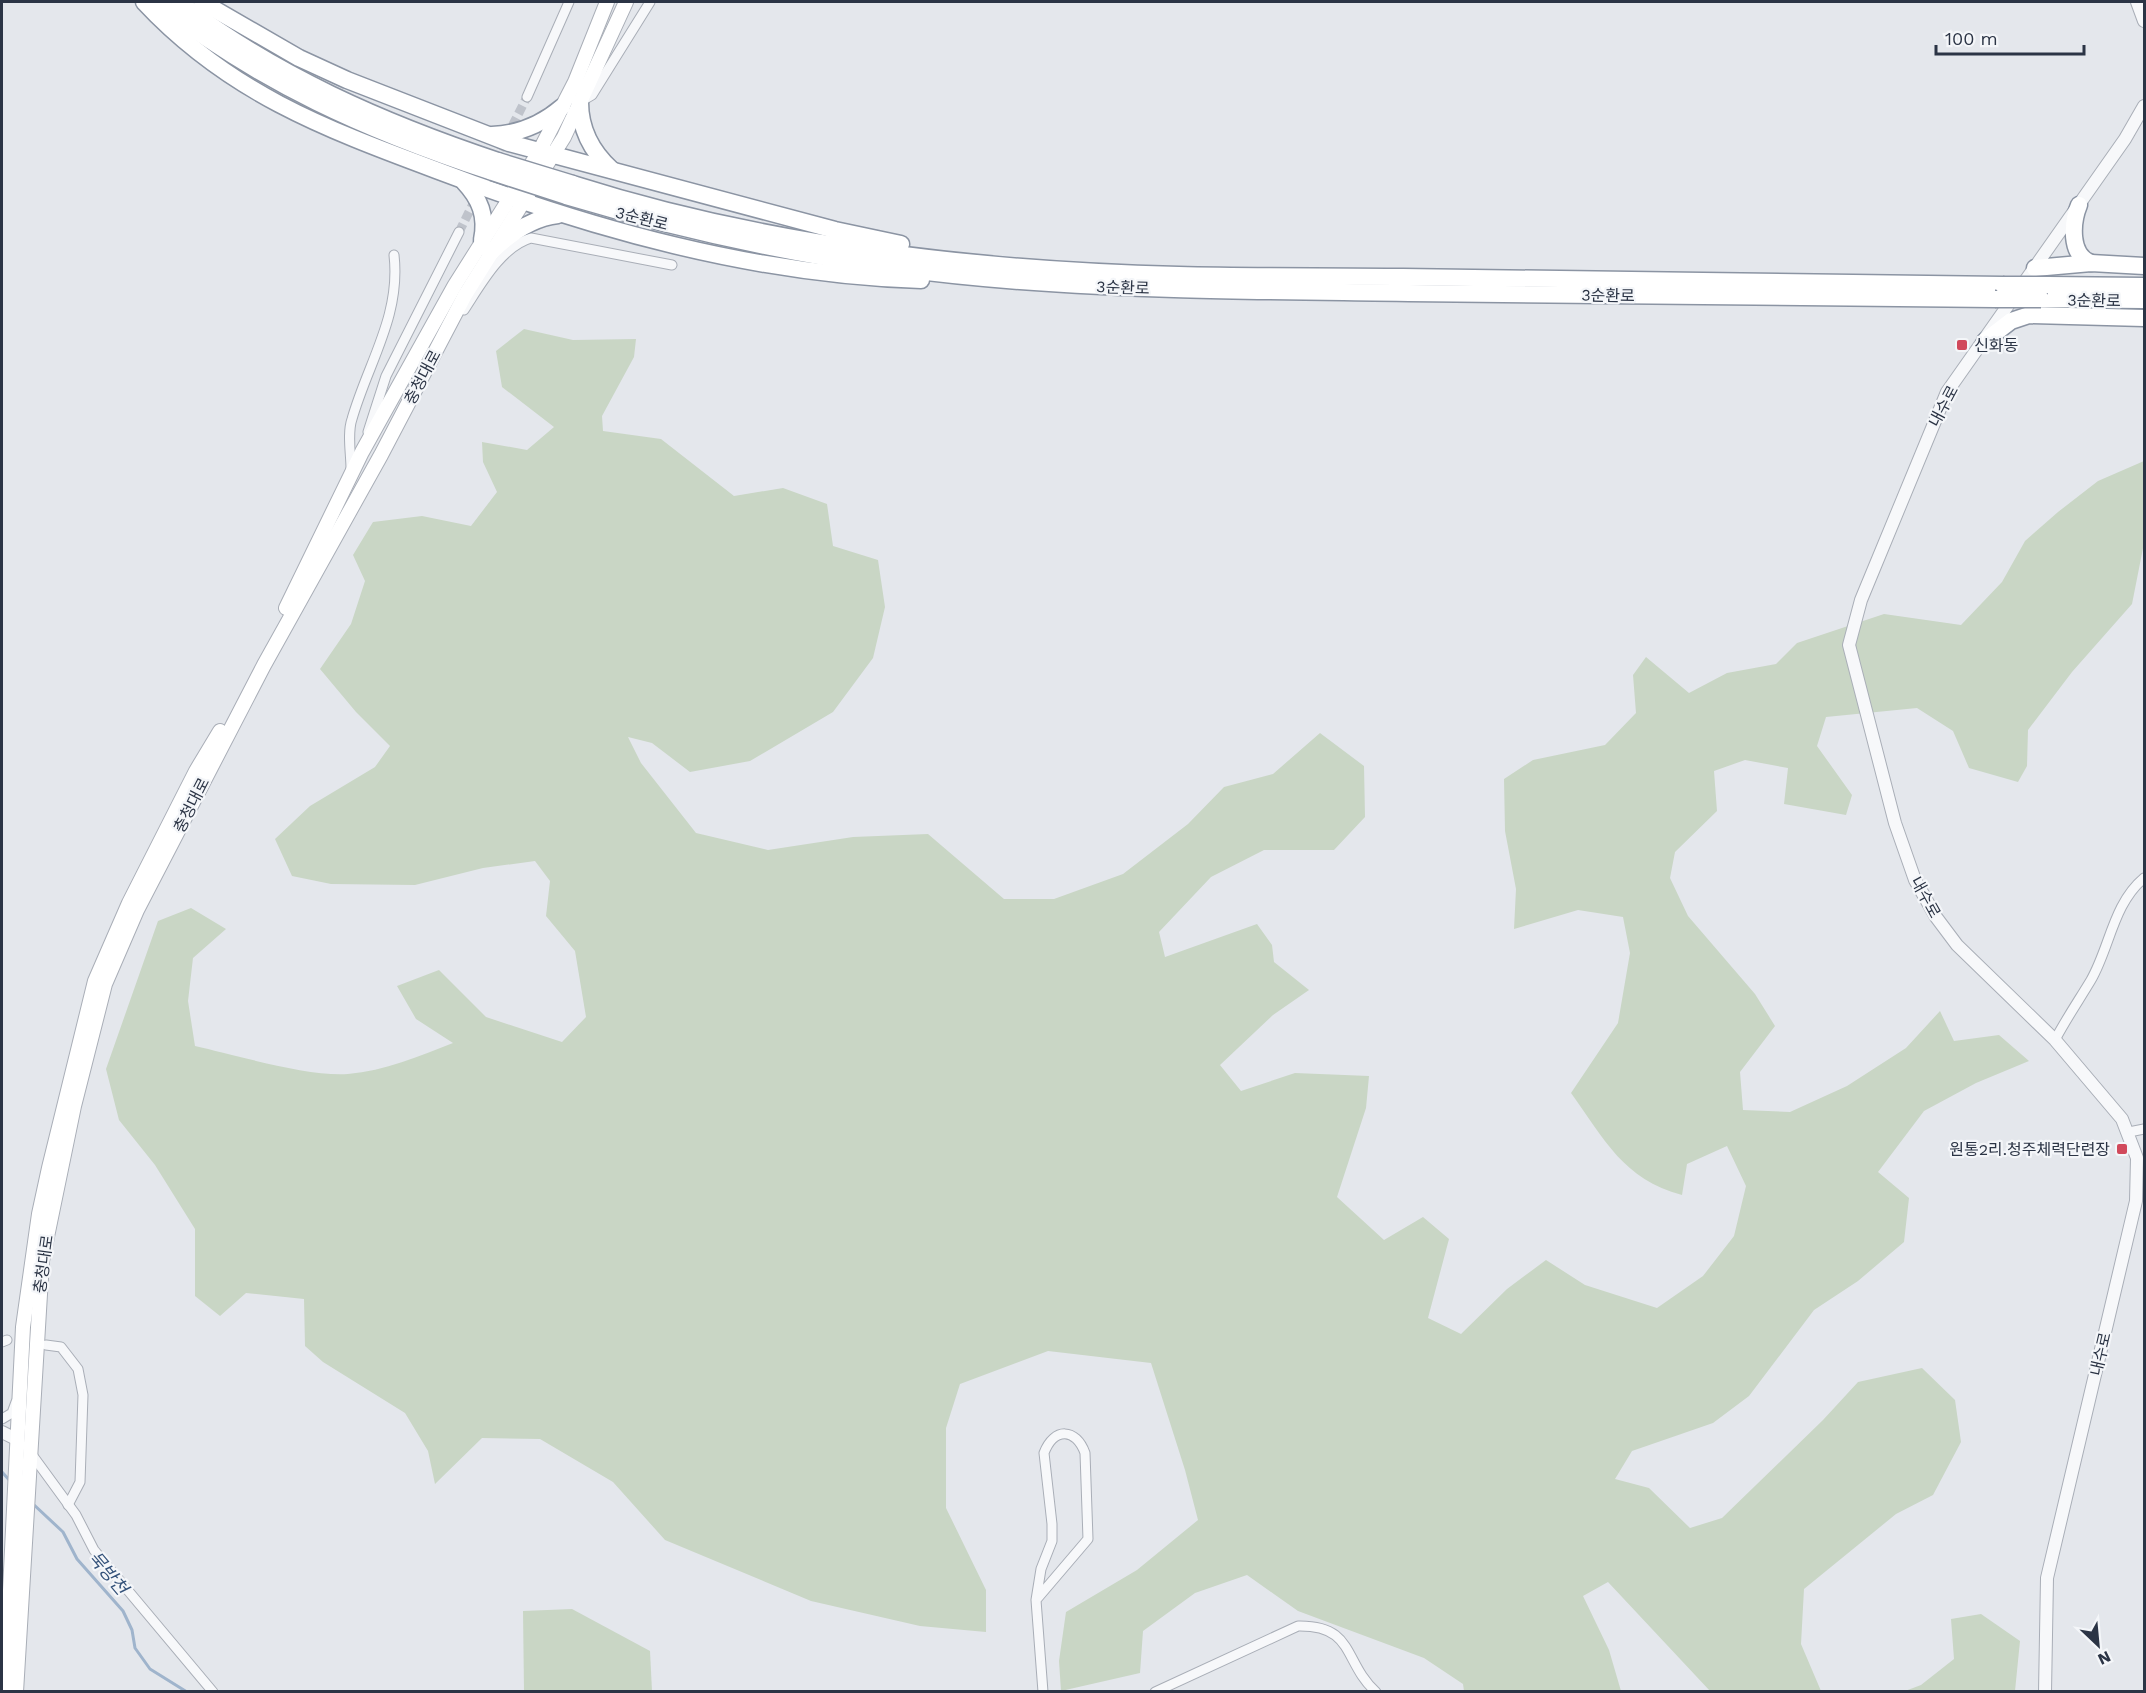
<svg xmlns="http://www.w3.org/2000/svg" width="2146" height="1693" font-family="'Work Sans','Noto Sans KR',sans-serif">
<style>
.green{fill:#c9d6c5}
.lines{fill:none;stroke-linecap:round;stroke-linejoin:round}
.stream{stroke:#9fb4cc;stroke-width:3}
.minor-tunnel{stroke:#bfc3cb;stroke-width:9;stroke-dasharray:9 4.5;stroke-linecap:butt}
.minor-casing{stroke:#a9aeb7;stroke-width:11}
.tertiary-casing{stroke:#a9aeb7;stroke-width:14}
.secondary-casing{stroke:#a9aeb7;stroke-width:16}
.trunk-casing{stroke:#8b94a3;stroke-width:19}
.minor{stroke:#f7f8fa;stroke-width:9}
.tertiary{stroke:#f7f8fa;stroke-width:12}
.secondary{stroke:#fff;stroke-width:14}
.trunk{stroke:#fff;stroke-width:16}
.trunk-bridge-casing{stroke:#8b94a3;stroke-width:19;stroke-linecap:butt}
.trunk-bridge{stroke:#fff;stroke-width:16}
.poi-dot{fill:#d1495b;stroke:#f4f6f9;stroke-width:2}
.labels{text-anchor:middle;stroke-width:4.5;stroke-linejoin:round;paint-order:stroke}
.street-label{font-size:16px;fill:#2b3445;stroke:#f4f6f9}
.poi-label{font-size:16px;fill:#2b3445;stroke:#f4f6f9;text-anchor:start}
.water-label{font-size:18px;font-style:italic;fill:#34527a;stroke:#f4f6f9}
</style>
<rect width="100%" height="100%" fill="#e4e7ec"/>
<g class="green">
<path d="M524 329 573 340 636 339 634 357 602 416 603 431 661 439 734 496 783 488 827 504 833 546 878 560 885 607 873 658 833 712 750 761 690 772 652 743 628 737 641 763 696 833 768 850 853 837 928 834 1004 899H1054L1123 874 1188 824 1224 787 1273 774 1320 733 1364 766 1365 817 1334 850H1264L1211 877 1159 932 1165 957 1257 924 1272 945 1274 962 1309 990 1273 1015 1220 1065 1241 1091 1295 1073 1369 1076 1366 1108 1337 1197 1384 1240 1423 1217 1449 1239 1428 1318 1461 1334 1507 1289 1546 1260 1585 1285 1657 1308 1703 1276 1734 1236 1746 1186 1727 1146 1687 1164 1682 1195C1623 1179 1605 1140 1571 1093L1618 1023 1630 953 1623 917 1578 910 1514 929 1516 889 1505 831 1504 779 1533 760 1605 745 1636 713 1633 675 1646 657 1689 693 1727 673 1776 664 1797 643 1884 614 1961 625 2002 582 2025 541 2058 512 2098 481 2144 461V543L2132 604 2072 672 2028 730 2027 766 2018 782 1969 768 1953 731 1917 708 1826 717 1817 746 1852 795 1846 815 1784 804 1788 768 1745 760 1714 771 1717 811 1675 852 1670 878 1688 916 1755 994 1775 1026 1740 1072 1743 1110 1790 1112 1847 1086 1906 1048 1940 1011 1954 1041 1999 1035 2029 1061 1976 1083 1924 1111 1878 1172 1909 1198 1904 1242 1858 1281 1814 1310 1749 1396 1713 1423 1632 1451 1615 1479 1649 1488 1690 1528 1722 1518 1823 1420 1858 1382 1922 1368 1955 1400 1961 1442 1933 1495 1896 1514 1804 1589 1801 1644 1821 1691H1710L1608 1582 1583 1596 1609 1650 1621 1691H1464L1463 1684 1424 1658 1298 1611 1247 1575 1195 1593 1143 1631 1140 1673 1061 1691 1059 1661 1066 1612 1137 1570 1198 1520 1185 1470 1151 1363 1048 1351 960 1384 946 1428V1508L986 1590V1632L920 1626 811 1601 665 1540 613 1482 540 1439 482 1438 435 1484 428 1451 405 1413 323 1362 305 1346 304 1299 246 1293 220 1316 195 1296V1229L155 1165 119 1120 106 1069 158 921 191 908 226 929 193 958 188 1001 195 1046C235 1055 309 1077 348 1074 385 1071 419 1056 453 1043L416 1019 397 986 439 970 486 1017 562 1042 586 1017 575 951 546 916 550 881 535 861 483 868 415 885 331 884 292 876 275 839 310 806 375 767 390 746 356 712 320 669 351 624 365 581 353 555 373 522 422 516 471 526 497 492 483 462 482 442 527 450 554 427 502 387 496 351Z"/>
<polygon points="572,1609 650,1651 652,1691 524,1691 523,1611"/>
<polygon points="1981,1614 2020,1641 2015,1691 1905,1691 1921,1685 1954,1659 1951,1619"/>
</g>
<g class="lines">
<g class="stream">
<polyline points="2,1472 11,1482"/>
<polyline points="32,1503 63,1532 77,1559 123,1611 132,1630 135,1648 150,1669 187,1692"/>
</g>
<g class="minor-tunnel">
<polyline points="494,162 527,97"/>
<polyline points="459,232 476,198"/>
</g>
<defs>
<g id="minor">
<polyline points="527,97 569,2"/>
<polyline points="580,102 592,95 650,2"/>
<path d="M464 310C481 284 501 247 531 238L672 265"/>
<polyline points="368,432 386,376 459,232"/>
<path d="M351 469C351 454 347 433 352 419 368 363 401 316 394 255"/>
<path d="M2055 1040C2066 1019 2079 1000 2091 980 2110 947 2113 904 2144 878"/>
<polyline points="2129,1132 2144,1129"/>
<polyline points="2,1342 7,1340"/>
<polyline points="46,1345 61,1347 78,1369 83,1395 80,1482 68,1505"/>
<polyline points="2,1419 12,1413 16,1402"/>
<polyline points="30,1452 76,1515 94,1550 213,1692"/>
<path d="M1036 1600 1088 1539 1085 1453C1076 1428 1054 1427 1044 1453L1052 1524V1541L1041 1569 1036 1600 1043 1692"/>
<path d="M1155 1692 1298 1626C1355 1625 1343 1662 1376 1692"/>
</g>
<g id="tertiary">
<polyline points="2137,2 2144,21"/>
<polyline points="2,1432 18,1440"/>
<polyline points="2045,1692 2047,1578 2136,1201 2137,1158 2122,1119 2055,1040 1957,945 1936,917 1915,880 1895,823 1849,645 1861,600 1947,392 2125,139 2144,106"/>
</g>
<g id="secondary">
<polyline points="286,608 362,452 455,285 539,152 575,82 607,2"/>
<polyline points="5,1692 23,1327 39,1214 49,1168 95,981 129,903 196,771 220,731"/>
<polyline points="16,1692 42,1261 74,1106 105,984 137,910 264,665 381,455 465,295 564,137 626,2"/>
</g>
<g id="trunk">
<path d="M144 2C228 92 323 128 436 170 591 229 755 275 921 280"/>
<path d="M157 2C260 83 368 131 492 172"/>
<path d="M179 2C274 75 384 123 498 161"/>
<polyline points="202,2 299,58 347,80 509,143 835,230 901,244"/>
<path d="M580 102C580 130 592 152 612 170"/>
<path d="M492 135C519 134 541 125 562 107"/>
<path d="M464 182C480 199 487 216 482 240"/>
<path d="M573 184C768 246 975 270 1179 275 1253 277 1328 276 1403 277 1603 280 1803 282 2003 285"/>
<path d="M566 196C713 240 866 270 1020 281 1149 291 1280 291 1409 293 1605 295 1800 297 1995 299"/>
<path d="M2079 205C2072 222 2069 255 2091 263"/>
<path d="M490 253C509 234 531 218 558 215"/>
<polyline points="2035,268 2091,263 2144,266"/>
<polyline points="2048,285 2144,286"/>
<polyline points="2041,299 2144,300"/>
<polyline points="1985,341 2011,321 2029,315 2144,318"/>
</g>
</defs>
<use href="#minor" class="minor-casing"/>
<use href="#tertiary" class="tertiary-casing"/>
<use href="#secondary" class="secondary-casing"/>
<use href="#trunk" class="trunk-casing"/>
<use href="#minor" class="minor"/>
<use href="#tertiary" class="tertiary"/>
<use href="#secondary" class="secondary"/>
<use href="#trunk" class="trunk"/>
<defs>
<g id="trunk-bridge">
<polyline points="498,161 573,184"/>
<polyline points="492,172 566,196"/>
<polyline points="2003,285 2048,285"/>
<polyline points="1995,299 2041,299"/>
</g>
</defs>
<use href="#trunk-bridge" class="trunk-bridge-casing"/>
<use href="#trunk-bridge" class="trunk-bridge"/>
</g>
<g class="poi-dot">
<rect x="1956" y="339" width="12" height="12" rx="3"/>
<rect x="2116" y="1143" width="12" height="12" rx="3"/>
</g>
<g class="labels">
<g class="street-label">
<text transform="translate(642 218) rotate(14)" y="6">3순환로</text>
<text transform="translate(1123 287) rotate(2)" y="6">3순환로</text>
<text transform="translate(1608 295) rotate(1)" y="6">3순환로</text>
<text transform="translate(2094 300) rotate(1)" y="6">3순환로</text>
<text transform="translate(422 377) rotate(-62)" y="6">충청대로</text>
<text transform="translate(1943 406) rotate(-62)" y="6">내수로</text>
<text transform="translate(191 805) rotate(-63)" y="6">충청대로</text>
<text transform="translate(1926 897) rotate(61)" y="6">내수로</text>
<text transform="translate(43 1264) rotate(-82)" y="6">충청대로</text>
<text transform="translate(2100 1354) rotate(-77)" y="6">내수로</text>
</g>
<g class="poi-label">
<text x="1974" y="351">신화동</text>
<text x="2110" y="1155" text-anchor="end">원통2리.청주체력단련장</text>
</g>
<g class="water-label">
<text transform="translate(108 1573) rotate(50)" y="6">묵방천</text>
</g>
</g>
<rect width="2146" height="1693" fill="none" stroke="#2b3445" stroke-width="6"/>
<g transform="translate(2098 1645) rotate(154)" stroke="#f4f6f9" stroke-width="4.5" paint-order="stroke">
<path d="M0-4.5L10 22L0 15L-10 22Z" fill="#2b3445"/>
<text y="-9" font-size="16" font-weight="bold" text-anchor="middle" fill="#2b3445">N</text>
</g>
<path d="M1936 45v9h148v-9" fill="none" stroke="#2b3445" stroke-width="3"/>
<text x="1945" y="45" font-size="18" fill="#2b3445" stroke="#f4f6f9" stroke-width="4.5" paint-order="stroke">100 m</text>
</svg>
